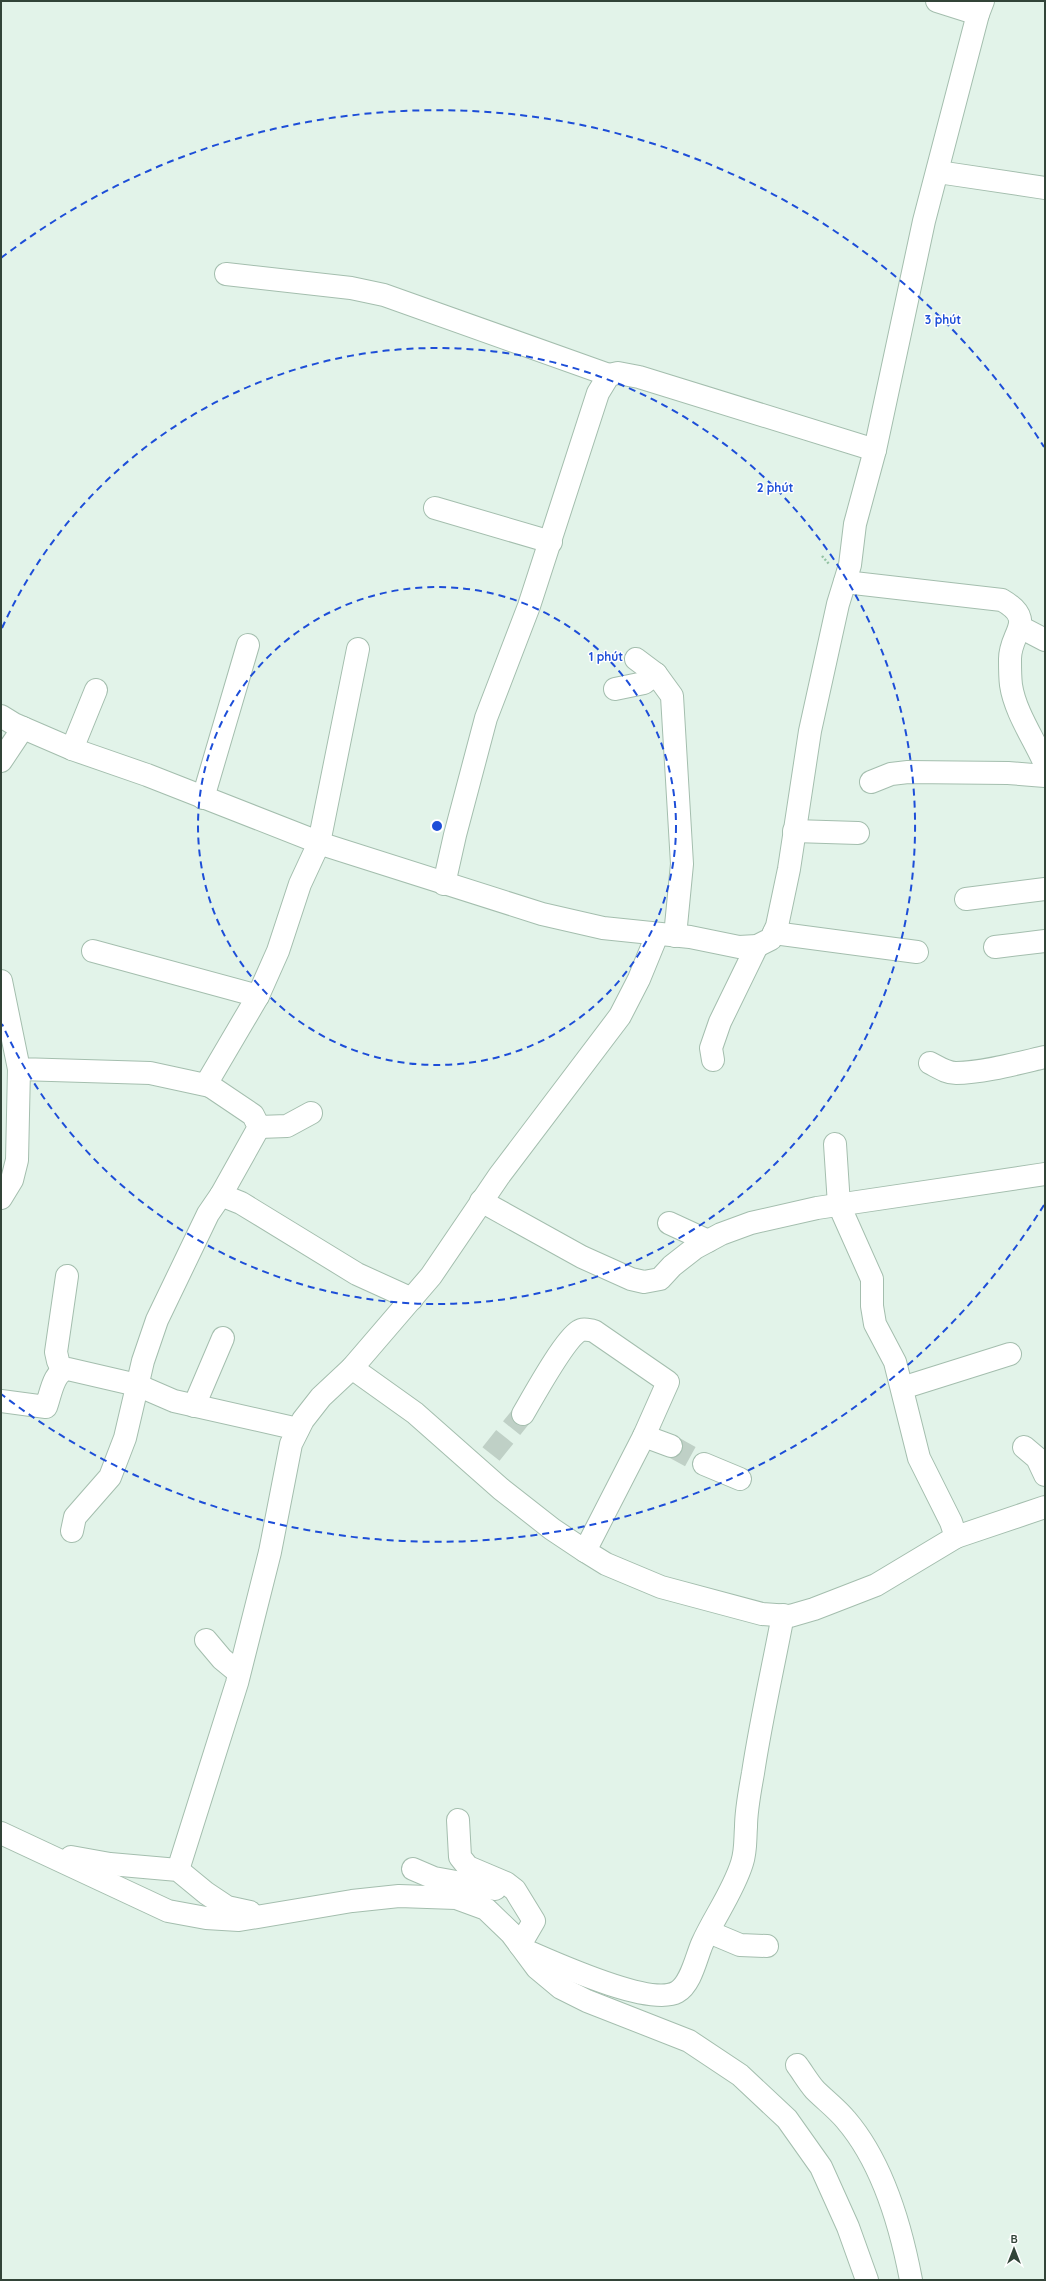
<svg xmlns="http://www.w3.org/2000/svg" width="1046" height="2281" font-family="Quicksand,sans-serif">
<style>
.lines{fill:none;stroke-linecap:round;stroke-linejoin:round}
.minor-tunnel{stroke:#bfd0c6;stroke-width:22;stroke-dasharray:22 11;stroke-linecap:butt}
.minor-casing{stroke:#a4beae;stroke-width:24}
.path{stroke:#94c2a4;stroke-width:2.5;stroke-dasharray:2 2;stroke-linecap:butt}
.minor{stroke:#fff;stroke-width:22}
.ring{fill:none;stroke:#1d4ed8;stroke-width:2;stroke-dasharray:7 5}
.centre{fill:#1d4ed8;stroke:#fff;stroke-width:2}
.ring-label{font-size:12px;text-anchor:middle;font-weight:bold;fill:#1d4ed8;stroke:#fff;stroke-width:3;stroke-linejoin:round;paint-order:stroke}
</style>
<rect width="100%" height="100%" fill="#e2f3e9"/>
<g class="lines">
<g class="minor-tunnel">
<polyline points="671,1446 704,1464"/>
<polyline points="491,1454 523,1414"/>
</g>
<defs>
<g id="minor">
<polyline points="937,1 978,14"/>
<polyline points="938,172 1045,188"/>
<polyline points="226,274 351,288 384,295 609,375"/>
<polyline points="435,508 551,542"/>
<path d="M845 582 1002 600C1038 621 1009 633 1010 660 1010 668 1010 677 1011 685 1015 712 1034 739 1045 764"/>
<polyline points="1020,627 1045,640"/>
<polyline points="636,659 656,674 672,696 682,864 675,936"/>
<polyline points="615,689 644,683 656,674"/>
<polyline points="1,716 14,724 72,749 147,775 328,846 542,914 603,928 690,937 739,947 757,946 771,939 777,926 789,869 810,731 838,604 850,565 855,524 875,450 924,221 978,14 983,1"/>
<polyline points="72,749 96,690"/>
<polyline points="1,761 23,728"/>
<polyline points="871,782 891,774 908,772 1008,773 1045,776"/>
<polyline points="203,798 248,645"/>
<polyline points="794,831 858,833"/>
<polyline points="444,884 455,835 486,718 529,606 598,393 609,375 618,373 639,377 875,450"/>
<polyline points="966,899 1045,889"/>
<polyline points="774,933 917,952"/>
<polyline points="995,947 1045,941"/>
<polyline points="93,951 258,996"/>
<polyline points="1,981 19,1069 150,1073 210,1086"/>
<polyline points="713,1060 711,1048 720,1022 757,946"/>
<path d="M930 1063C938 1067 946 1073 956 1073 982 1073 1019 1063 1045 1057"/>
<polyline points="259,1127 287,1126 311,1113"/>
<polyline points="221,1195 259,1127 253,1115 210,1086 208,1081 258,996 278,951 300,884 319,843 358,649"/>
<polyline points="1,1198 12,1180 17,1160 19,1069"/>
<polyline points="481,1201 582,1257 631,1279 644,1282 660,1279 672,1266 695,1248 721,1234 751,1223 817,1208 1045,1174"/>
<polyline points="669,1223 708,1241"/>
<polyline points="352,1368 415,1413 501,1489 552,1529 585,1551"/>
<polyline points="62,1370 58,1361 56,1352 67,1276"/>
<polyline points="902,1388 1010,1354"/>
<path d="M1 1401 46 1407C51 1394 53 1371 68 1369L137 1385 174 1401 298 1429"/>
<polyline points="194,1406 223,1338"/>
<path d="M523 1414C533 1397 564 1340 579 1331 583 1328 588 1330 594 1331L668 1382 644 1436 585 1551 606 1564 661 1587 762 1614 790 1616 814 1609 876 1585 956 1537 951 1522 919 1458 895 1362 875 1324 872 1306V1279L839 1205 835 1144"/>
<polyline points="644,1436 671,1446"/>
<polyline points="1024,1447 1037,1458 1045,1475"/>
<polyline points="704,1464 740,1479"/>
<polyline points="72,1531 75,1517 110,1477 125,1438 143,1361 157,1320 208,1214 221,1195 241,1203 357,1274 412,1299"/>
<polyline points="956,1537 1045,1507"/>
<polyline points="206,1640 222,1659 239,1673"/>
<polyline points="458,1820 460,1857 468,1867 506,1883 515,1890 534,1921 520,1945"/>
<polyline points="1,1833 168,1911 206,1918 239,1920 352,1901 399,1896 456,1898 486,1909 511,1933 537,1968 561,1988 587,2001 689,2041 740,2075 787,2119 821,2167 848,2227 867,2280"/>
<polyline points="71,1857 110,1864 178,1870 206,1893 227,1907 250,1912"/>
<polyline points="413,1869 434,1878 495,1889"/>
<polyline points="178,1870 237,1683 270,1552 291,1444 303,1420 321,1397 352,1368 431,1276 499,1176 620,1016 639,979 657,935"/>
<polyline points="709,1932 740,1945 767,1946"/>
<path d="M527 1951C555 1963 650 2007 677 1992 691 1984 696 1958 702 1944 714 1917 733 1892 742 1863 746 1851 745 1840 746 1827 746 1810 750 1790 753 1773 761 1720 773 1668 783 1615"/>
<path d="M797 2065C803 2073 808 2082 815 2090 825 2100 837 2109 846 2120 882 2162 901 2227 911 2280"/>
</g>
</defs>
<use href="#minor" class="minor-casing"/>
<polyline class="path" points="822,556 829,564"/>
<use href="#minor" class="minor"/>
</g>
<g class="ring">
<circle cx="437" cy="826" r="239"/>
<path d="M2 628A478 478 0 1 1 2 1024"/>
<path d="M1044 1205A716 716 0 0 1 1 1394M1 258A716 716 0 0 1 1044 447"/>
</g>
<circle cx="437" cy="826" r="6" class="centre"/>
<g class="ring-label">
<text x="943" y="324">3 phút</text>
<text x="775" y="492">2 phút</text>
<text x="606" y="661">1 phút</text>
</g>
<rect width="1046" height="2281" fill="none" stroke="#324438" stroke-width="4"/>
<g transform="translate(1014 2249)" stroke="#ffffff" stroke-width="3" paint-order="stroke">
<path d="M0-3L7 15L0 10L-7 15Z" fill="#324438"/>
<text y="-6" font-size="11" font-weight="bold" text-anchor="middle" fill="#324438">B</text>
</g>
</svg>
